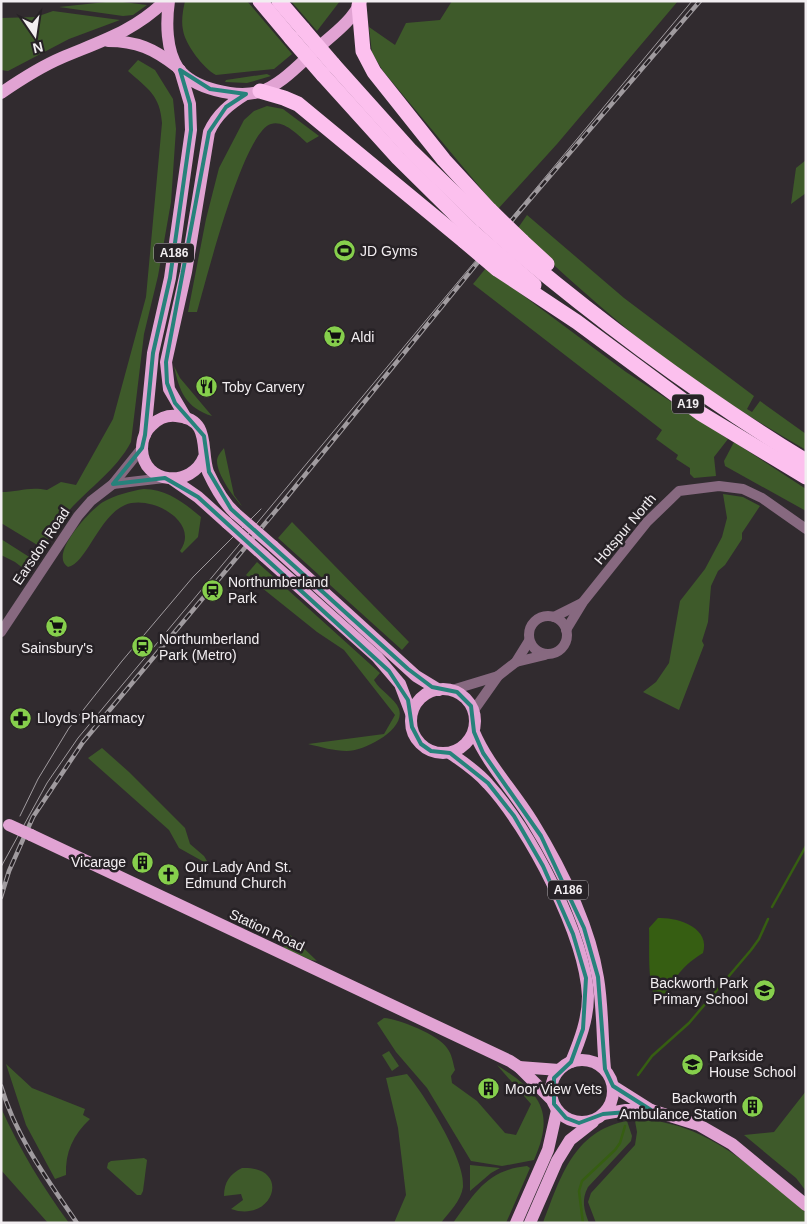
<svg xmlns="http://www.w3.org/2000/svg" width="807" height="1224" font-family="Helvetica,sans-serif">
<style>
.green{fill:#3e5a2a}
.water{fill:#365e12}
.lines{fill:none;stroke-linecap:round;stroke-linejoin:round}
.stream{stroke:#365e12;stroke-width:2.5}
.minor{stroke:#876980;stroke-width:10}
.major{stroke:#e1a3d3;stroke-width:12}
.highway{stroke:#fcc0ee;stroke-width:15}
.tram{stroke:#a09b9f;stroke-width:1}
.rail-casing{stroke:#a09b9f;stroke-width:4.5}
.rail{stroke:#272226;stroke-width:2.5;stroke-dasharray:8;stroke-linecap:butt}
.major-bridge{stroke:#e1a3d3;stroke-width:12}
.highway-bridge{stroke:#fcc0ee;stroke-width:15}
.marked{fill:none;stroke:#26827b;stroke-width:4;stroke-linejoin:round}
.labels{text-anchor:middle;stroke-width:5;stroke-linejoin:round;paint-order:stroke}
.shield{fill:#272226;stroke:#b5b1b4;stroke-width:1}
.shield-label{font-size:12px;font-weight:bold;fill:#f2eef1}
.poi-label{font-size:14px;fill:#f2eef1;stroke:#272226;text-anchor:start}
.street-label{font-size:14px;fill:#f2eef1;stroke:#272226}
</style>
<rect width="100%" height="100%" fill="#312b2f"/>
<g class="green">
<polygon points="115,1 147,5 133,15 123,16 59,7"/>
<path d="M185 1H247L292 54 274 69 216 75C203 68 185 44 183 30 181 21 183 10 185 1Z"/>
<polygon points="291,1 340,1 317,31"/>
<polygon points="452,1 678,1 557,144 498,209 383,71 372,53 369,27 395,45 406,23 440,20"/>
<polygon points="53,11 120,20 69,39 8,71 1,70 1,18 36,17"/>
<path d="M138 60 155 70 173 99 176 129 171 202 158 276 144 334 131 442C115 472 87 489 66 514 55 528 55 538 39 546L1 523V492C19 492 29 486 47 490L61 482 76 485 113 419 146 297 162 123C160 95 148 89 128 71Z"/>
<polygon points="267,74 271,76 247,83 225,82 226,80"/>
<path d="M267 106 283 109 319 136 307 143C298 135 284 120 271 124 243 132 206 281 197 312H188L206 219 219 168 244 120 254 111Z"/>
<polygon points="806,160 806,193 791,204 796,168"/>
<path d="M527 215 624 298 754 396 747 409 752 412 760 401 806 434V450C756 421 706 390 659 355 612 318 568 278 524 238L518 228Z"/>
<polygon points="486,268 626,372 728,439 714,457 716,476 694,478 690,474 690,468 676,459 678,455 656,439 662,430 473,284"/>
<path d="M174 366 180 378 212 416C186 408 179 391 174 366Z"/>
<polygon points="734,442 806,489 806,511 725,466 724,461"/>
<path d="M224 448 234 495 242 506C233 497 217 474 217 461 217 456 221 452 224 448Z"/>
<path d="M144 489C167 489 184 503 201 517L198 537 182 553 180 551C201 522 151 494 125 505 99 516 86 564 68 567 48 555 90 510 103 502 116 495 130 491 144 489Z"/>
<polygon points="723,494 743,497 760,506 742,533 742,539 725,565 718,571 711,586 708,622 702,641 704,645 679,710 643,692 656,682 669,663 680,601 705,569 722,537 727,518"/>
<polygon points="292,522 409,642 402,650 278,538"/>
<polygon points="1,539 34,560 28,572 15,562 1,555"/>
<path d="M257 562 380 673 374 680C380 691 395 698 399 709 406 730 364 751 347 751 334 751 321 747 308 744L384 734 395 715 344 650 317 632 246 575Z"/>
<polygon points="102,748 129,772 185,828 190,844 204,856 207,861 204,862 179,848 169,830 88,758"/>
<polygon points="290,935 317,961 311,960 283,948"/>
<path d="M384 1018C399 1019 439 1035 447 1048 452 1054 453 1063 455 1070L451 1076 452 1083 477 1101 505 1133 516 1135 531 1104 497 1065C539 1092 556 1110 534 1160L502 1166 471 1161 427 1088 396 1052 377 1023Z"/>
<polygon points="389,1051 399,1066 392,1071 382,1055"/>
<path d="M6 1064 32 1088 85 1109 83 1115 90 1119C73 1135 65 1152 66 1175L55 1179 26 1125Z"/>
<path d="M407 1074C424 1094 466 1160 463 1187 461 1201 449 1212 441 1223H394L406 1195 398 1128 386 1078Z"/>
<polygon points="806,1091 806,1191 796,1178 744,1135 774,1132"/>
<path d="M1 1108C20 1150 42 1186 69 1223H48L1 1170Z"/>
<path d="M645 1120C709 1124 756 1171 803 1210L806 1213V1223H596L588 1202 591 1193 635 1145 637 1132 635 1121Z"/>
<path d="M627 1121 632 1136 631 1141 588 1187C581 1200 584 1210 589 1223H543C560 1179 573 1131 627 1121Z"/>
<polygon points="144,1158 147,1160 143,1191 141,1195 137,1195 107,1168 108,1163 111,1161"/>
<polygon points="470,1165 500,1168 491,1173 470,1191"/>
<path d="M527 1166 530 1168 506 1223H453C475 1193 487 1170 527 1166Z"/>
<path d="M242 1168C293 1166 273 1224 231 1209L243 1200 241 1194 224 1196C224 1182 230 1174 242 1168Z"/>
</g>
<path class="water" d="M658 918C678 917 711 928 703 953 676 970 677 979 659 1002 646 992 650 945 649 928Z"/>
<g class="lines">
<g class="stream">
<polyline points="772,907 806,846"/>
<polyline points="638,1075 652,1056 689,1023 751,950 759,939 768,919"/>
<polyline points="583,1223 579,1191 582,1181 615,1150 620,1143 625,1126"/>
</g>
<g class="minor">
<polyline points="113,484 164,478"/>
<circle cx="548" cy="635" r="19"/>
<polyline points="554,617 582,603"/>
<polyline points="566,630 583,602 647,522 679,491 719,486 743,489 762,498 806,529"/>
<polyline points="1,632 78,516 91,501 113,484 142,448"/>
<polyline points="516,662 545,655"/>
<polyline points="452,690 498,676"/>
<polyline points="474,710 498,676 516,662 529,641"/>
</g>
<g class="major">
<path d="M169 1C166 22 166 50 178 68 193 89 236 98 259 92 282 85 302 61 320 46 335 33 353 20 361 1"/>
<path d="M108 41C137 41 154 49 176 66"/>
<path d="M1 93C20 80 40 67 61 58 101 41 133 32 165 1"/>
<path d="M186 418 169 389 166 362 186 272 209 132C217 114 230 104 246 94"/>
<polyline points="145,435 153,353 170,278 191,130 190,104 180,70"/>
<path d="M204 457C192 488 143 485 142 449 142 440 145 431 152 425 158 419 167 415 176 416 212 419 200 450 208 472 215 487 223 502 235 513"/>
<polyline points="172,479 198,497 227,523"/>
<polyline points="273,546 416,676 439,690"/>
<polyline points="264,556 377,657 400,684 411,713"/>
<circle cx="443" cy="721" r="32"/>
<path d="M474 732C488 765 513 790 532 821 561 868 589 923 598 978 603 1008 602 1039 605 1069"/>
<path d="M450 753C463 762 477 771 488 784 529 828 585 935 588 996 588 1019 580 1040 571 1062"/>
<polyline points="31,835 510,1061 519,1067 552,1100"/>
<circle cx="582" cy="1091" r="31"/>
<polyline points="519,1067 559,1070"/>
<polyline points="613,1086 651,1110 699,1125 732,1144 806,1205"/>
<polyline points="603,1114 626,1110 651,1110"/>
<polyline points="516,1223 548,1150 557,1110"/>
<polyline points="530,1223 557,1161 570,1140 593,1122"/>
</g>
<g class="highway">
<polyline points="260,1 291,38"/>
<polyline points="279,1 303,29"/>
<polyline points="359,5 363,51 374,72 444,160 490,210"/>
<polyline points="333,64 411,151 482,220"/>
<polyline points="323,75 398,158 473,232"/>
<polyline points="260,91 284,98 298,104 464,241"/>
<polyline points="522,241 547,264"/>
<path d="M515 250C607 327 703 398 806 461"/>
<polyline points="505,260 534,285"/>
<polyline points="497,269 577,322 700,413 806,477"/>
</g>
<g class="tram">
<polyline points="20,816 38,779 69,728 122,661 193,577 261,509"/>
<polyline points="1,867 47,783 78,738 692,1"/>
</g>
<defs>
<g id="rail">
<polyline points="1,897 9,871 33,817 83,742 283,502 513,219 700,1"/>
<path d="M1 1086C16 1137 47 1179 77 1223"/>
</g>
</defs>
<use href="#rail" class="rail-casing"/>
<use href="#rail" class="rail"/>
<g class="major-bridge">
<polyline points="235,513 273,546"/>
<polyline points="227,523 264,556"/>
<polyline points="9,825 31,835"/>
</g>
<g class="highway-bridge">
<polyline points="303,29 333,64"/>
<polyline points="291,38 323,75"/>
<polyline points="490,210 522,241"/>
<polyline points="482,220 515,250"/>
<polyline points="473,232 505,260"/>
<polyline points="464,241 497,269"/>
</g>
</g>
<path class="marked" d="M180 70 210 89 246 94 226 107 209 132 166 362 167 383 175 403 204 436 209 472 231 509 408 669 432 687 457 692 471 706 474 732 483 753 541 836 584 928 598 977 605 1069 613 1086 651 1110 603 1114 579 1123 566 1118 554 1104V1078L571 1062 583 1029 586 978 573 934 543 866 514 816 488 783 450 753 431 751 421 744 412 727 408 700 389 671 198 497 165 478 113 484 142 448 145 435 153 353 170 278 191 130 190 104Z"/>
<defs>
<symbol id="stadium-disc" viewBox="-11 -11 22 22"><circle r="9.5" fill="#86cf4c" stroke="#272226"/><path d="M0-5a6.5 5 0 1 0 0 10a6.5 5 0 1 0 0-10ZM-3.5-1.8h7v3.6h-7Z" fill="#111"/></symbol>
<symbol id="supermarket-disc" viewBox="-11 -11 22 22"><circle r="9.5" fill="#86cf4c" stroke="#272226"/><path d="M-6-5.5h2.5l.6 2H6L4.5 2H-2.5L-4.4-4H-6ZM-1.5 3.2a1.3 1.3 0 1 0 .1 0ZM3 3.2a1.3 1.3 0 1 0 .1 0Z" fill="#111"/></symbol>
<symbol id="restaurant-disc" viewBox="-11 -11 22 22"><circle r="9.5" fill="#86cf4c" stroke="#272226"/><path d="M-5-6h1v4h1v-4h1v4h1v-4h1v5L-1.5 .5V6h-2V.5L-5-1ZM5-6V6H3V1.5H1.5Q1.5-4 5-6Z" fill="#111"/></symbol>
<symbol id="station-disc" viewBox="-11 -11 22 22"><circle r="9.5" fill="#86cf4c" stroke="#272226"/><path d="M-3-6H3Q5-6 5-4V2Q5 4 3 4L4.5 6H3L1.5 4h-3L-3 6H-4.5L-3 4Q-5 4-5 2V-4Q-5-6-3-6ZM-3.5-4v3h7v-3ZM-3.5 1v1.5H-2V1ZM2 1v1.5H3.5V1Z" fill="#111"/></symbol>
<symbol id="pharmacy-disc" viewBox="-11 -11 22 22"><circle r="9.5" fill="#86cf4c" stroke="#272226"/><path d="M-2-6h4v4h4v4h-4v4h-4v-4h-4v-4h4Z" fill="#111"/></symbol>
<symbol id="building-disc" viewBox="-11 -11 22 22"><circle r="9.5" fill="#86cf4c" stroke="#272226"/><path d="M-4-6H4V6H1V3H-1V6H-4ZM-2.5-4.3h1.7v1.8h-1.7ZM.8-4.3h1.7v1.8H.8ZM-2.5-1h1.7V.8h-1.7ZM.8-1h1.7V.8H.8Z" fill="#111"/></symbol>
<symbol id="church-disc" viewBox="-11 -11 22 22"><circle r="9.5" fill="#86cf4c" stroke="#272226"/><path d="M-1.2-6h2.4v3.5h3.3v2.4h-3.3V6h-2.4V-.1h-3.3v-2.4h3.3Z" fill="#111"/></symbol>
<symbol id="school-disc" viewBox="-11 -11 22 22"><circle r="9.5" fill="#86cf4c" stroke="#272226"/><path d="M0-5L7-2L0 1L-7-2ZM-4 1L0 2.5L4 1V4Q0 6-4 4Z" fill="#111"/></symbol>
</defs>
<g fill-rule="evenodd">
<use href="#stadium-disc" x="332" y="238" width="25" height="25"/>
<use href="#supermarket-disc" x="322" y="324" width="25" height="25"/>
<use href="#restaurant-disc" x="194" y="374" width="25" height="25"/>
<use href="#station-disc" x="200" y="578" width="25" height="25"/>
<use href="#supermarket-disc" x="44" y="614" width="25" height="25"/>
<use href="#station-disc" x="130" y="634" width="25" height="25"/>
<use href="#pharmacy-disc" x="8" y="706" width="25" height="25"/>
<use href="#building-disc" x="130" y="850" width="25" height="25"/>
<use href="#church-disc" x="156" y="862" width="25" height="25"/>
<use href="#school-disc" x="752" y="978" width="25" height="25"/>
<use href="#school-disc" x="680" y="1052" width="25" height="25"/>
<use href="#building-disc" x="476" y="1076" width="25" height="25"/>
<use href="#building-disc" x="740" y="1094" width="25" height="25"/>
</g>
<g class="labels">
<g class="shield">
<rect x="154" y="243.5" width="40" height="19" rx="4"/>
<rect x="672" y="394.5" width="32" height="19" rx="4"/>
<rect x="548" y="880.5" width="40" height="19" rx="4"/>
</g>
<g class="shield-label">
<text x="174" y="257">A186</text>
<text x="688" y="408">A19</text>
<text x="568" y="894">A186</text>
</g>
<g class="poi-label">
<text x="360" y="256">JD Gyms</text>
<text x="351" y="342">Aldi</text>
<text x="222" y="392">Toby Carvery</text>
<text x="228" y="587">Northumberland<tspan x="228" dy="16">Park</tspan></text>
<text x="159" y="644">Northumberland<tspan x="159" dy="16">Park (Metro)</tspan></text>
<text x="57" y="653" text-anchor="middle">Sainsbury's</text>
<text x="37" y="723">Lloyds Pharmacy</text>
<text x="126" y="867" text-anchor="end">Vicarage</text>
<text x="185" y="872">Our Lady And St.<tspan x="185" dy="16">Edmund Church</tspan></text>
<text x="748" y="988" text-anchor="end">Backworth Park<tspan x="748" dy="16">Primary School</tspan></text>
<text x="709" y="1061">Parkside<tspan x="709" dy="16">House School</tspan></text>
<text x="505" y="1094">Moor View Vets</text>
<text x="737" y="1103" text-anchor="end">Backworth<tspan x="737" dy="16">Ambulance Station</tspan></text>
</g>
<g class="street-label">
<text transform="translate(625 529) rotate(-50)" y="5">Hotspur North</text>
<text transform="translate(41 546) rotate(-56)" y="5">Earsdon Road</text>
<text transform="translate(267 930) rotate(25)" y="5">Station Road</text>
</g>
</g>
<rect width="807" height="1224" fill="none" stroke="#f2eef1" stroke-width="5"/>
<g transform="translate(35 35) rotate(167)" stroke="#272226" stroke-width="4" paint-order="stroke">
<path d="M0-4L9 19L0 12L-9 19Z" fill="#f2eef1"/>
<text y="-8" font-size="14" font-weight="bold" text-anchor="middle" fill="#f2eef1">N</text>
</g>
</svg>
